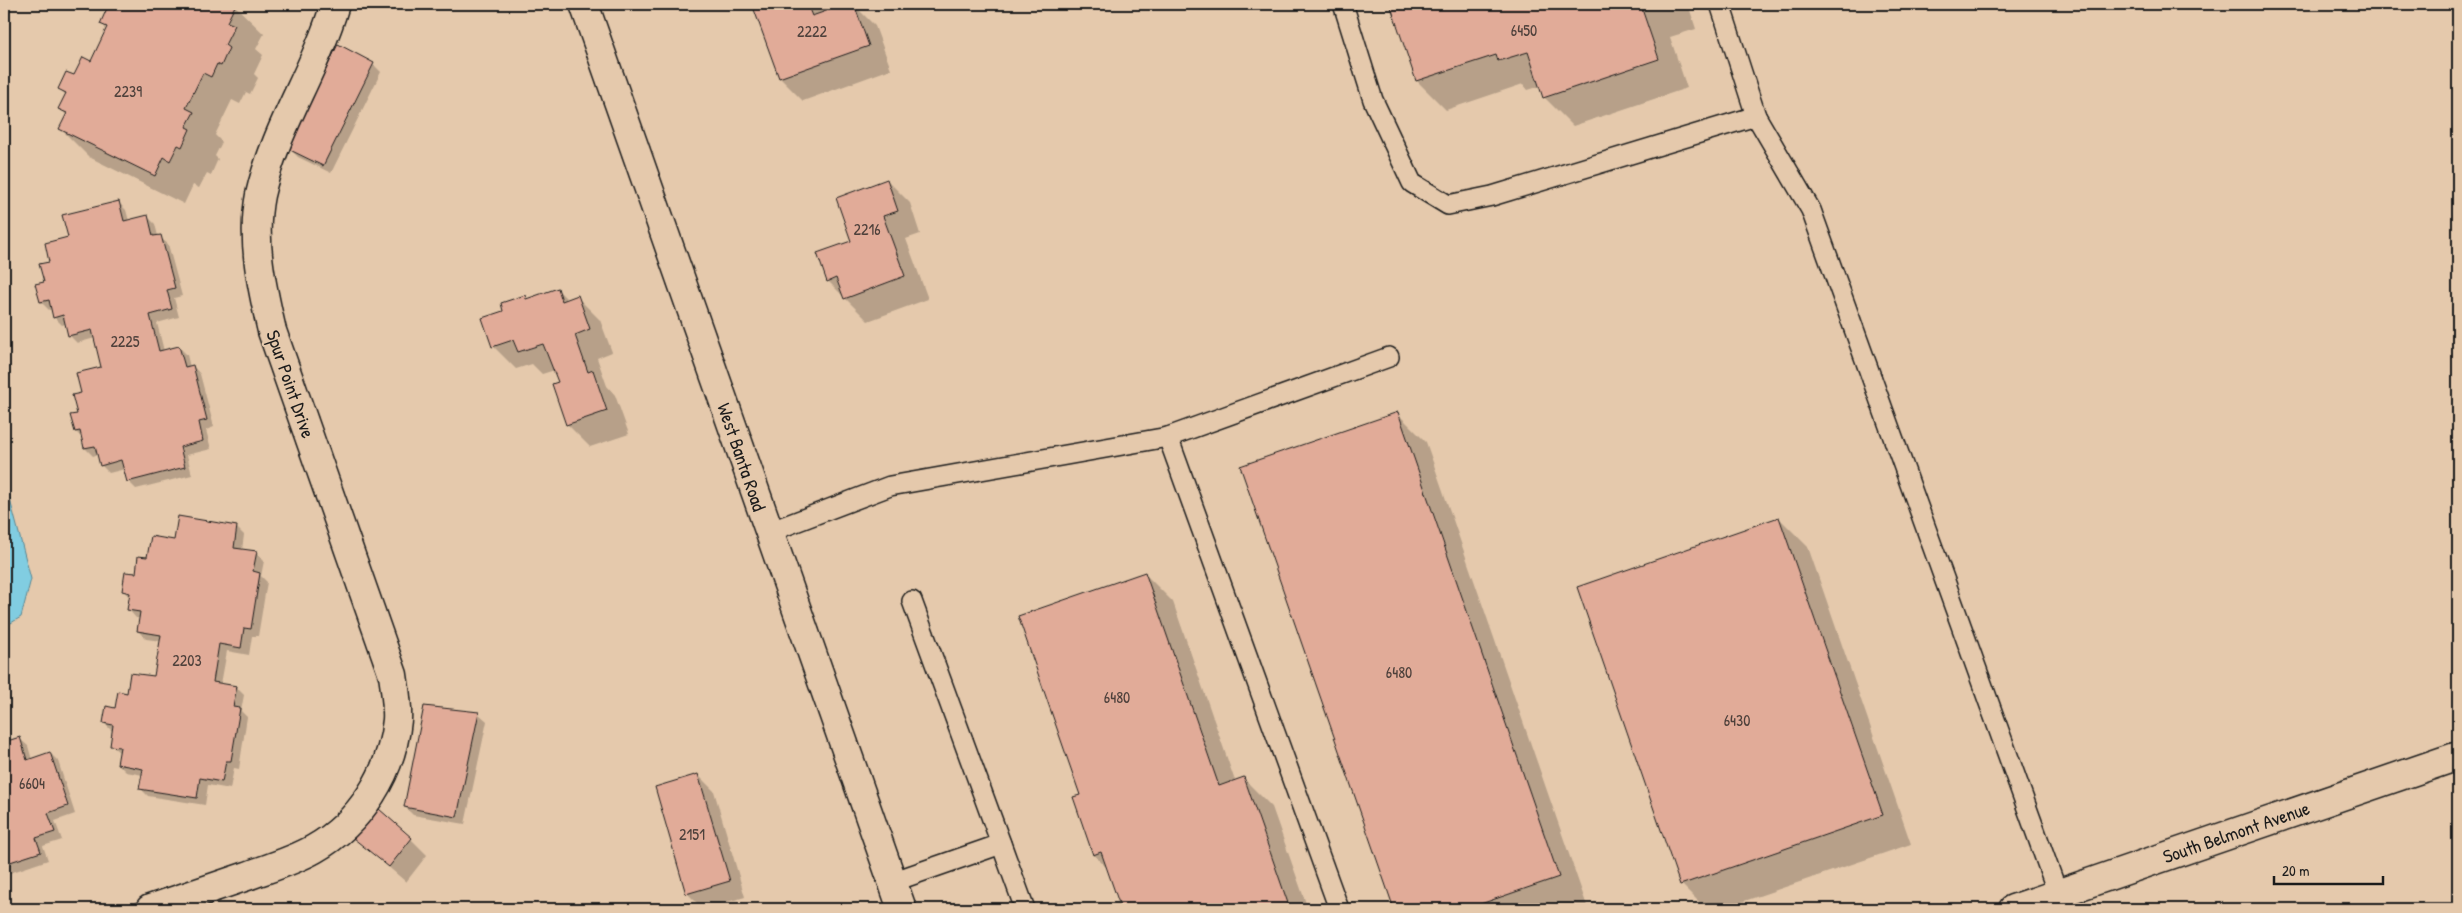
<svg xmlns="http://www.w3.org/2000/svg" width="2462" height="913" font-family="'Patrick Hand',sans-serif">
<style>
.water{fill:#81cde1;stroke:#598692}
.shadow{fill:#0003}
.building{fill:#e1ab98;stroke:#1c1c1c}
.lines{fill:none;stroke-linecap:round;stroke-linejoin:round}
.lane-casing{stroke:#1c1c1c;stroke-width:22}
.street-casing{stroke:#1c1c1c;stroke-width:31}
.secondary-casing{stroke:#1c1c1c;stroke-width:31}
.lane{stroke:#e5c9ac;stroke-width:19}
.street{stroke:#e5c9ac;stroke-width:28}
.secondary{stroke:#e5c9ac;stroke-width:28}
.labels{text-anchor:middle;stroke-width:4;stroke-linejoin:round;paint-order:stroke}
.number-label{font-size:16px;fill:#4d403b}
.street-label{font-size:19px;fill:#1c1c1c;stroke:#e5c9ac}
</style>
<rect width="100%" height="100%" fill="#e5c9ac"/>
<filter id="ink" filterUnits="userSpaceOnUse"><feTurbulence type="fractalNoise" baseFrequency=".02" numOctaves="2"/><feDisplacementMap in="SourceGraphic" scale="10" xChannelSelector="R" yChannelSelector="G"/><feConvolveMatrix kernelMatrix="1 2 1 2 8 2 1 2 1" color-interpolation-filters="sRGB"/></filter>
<g filter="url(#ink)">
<polygon class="water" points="4,477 31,579 21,617 4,627"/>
<g class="shadow">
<polygon points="103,4 233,4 264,34 256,49 263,55 254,74 258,78 250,94 246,92 240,104 232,100 215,135 222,142 215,156 218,159 211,175 207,173 199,188 193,185 184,204 89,157 60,128 67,116 60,108 66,95 59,89 91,62 107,29 101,23 108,9"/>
<polygon points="747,4 822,4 825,13 853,4 875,26 891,69 803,101 780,78 757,13"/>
<polygon points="1392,4 1688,4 1696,29 1670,37 1687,88 1573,126 1544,97 1541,86 1528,90 1523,84 1446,110 1417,81"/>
<polygon points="373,64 381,72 331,173 298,157 290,149"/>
<polygon points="887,180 910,203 920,234 906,239 928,299 868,321 828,281"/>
<polygon points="118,202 126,210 129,221 147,216 155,224 158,236 168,244 182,296 174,298 179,317 157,323 164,351 179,347 187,355 190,367 193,366 200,374 214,427 206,430 211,449 187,455 192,475 136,489 128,481 125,469 109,473 101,465 99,454 93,456 85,448 83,439 76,432 72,416 78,415 83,394 103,368 95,338 77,343 69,335 66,324 62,325 54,317 52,309 49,310 41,302 51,263 69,238"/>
<polygon points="558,290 568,300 577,297 600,320 612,352 597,358 607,386 615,395 629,434 590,447 567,424 560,383 555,370 542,374 532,364 516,369 493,346 505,311 524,296 528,300"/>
<polygon points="1397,413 1426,442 1587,906 1578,909 1395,909 1242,467"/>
<polygon points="1779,518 1808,547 1911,844 1721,909 1706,909 1681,884"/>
<polygon points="236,527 244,535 242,550 256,553 264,561 261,576 267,582 258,636 252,636 249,655 227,651 221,684 236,687 244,695 241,711 247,717 239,769 234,768 230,789 208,785 205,805 148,796 140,788 143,775 126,772 118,764 120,753 111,745 112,731 104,723 128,694 155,678 161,641 146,639 138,631 140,618 136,618 129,610 130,598 123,590 148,559 175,542"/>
<polygon points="1144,573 1173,602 1235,781 1244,779 1272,807 1308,909 1122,909 1108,869 1094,855"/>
<polygon points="425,707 479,714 487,721 465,824 413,815 405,807"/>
<polygon points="20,739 28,746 32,760 50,753 58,761 75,814 55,821 62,840 43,846 48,860 4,875 4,744"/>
<polygon points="698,775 714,791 745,897 703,909 687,893"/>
<polygon points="355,838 411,839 427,855 406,882"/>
</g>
<g class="building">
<polygon points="102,4 236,4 227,22 235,25 225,45 229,48 221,66 217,64 211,77 203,73 186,108 194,112 186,127 190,129 182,147 178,145 170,161 164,157 155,176 59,129 67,113 58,109 66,93 58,89 66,72 74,75 83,57 91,61 107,27 100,24 108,6"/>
<polygon points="752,4 807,4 812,16 846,4 854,4 869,46 779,78"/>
<polygon points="1390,4 1657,4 1642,9 1659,59 1543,98 1528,52 1498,61 1496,55 1416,81"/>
<polygon points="338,44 374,63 323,166 288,149"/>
<polygon points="887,179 898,211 883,216 905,276 844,299 836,278 827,282 817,253 851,241 836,198"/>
<polygon points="119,201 124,221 148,215 153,236 161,235 175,288 167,290 172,309 150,315 159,351 179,346 185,367 193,365 207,420 199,422 203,441 180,447 185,467 127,482 121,460 100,466 95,446 84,448 80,431 75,432 70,415 77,414 72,395 81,393 76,373 101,367 92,330 68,336 63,315 53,318 49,300 40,302 35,284 44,282 39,264 49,262 45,243 68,237 62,215"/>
<polygon points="558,288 562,301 578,295 590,329 575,335 588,372 593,370 607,411 566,425 552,384 558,382 543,344 518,352 513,340 492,347 482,318 503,311 501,303 525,295 526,299"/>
<polygon points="1398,412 1559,877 1466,909 1394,909 1240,466"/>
<polygon points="178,516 237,526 234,548 257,551 253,571 260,573 251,629 244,628 241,648 219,644 213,682 237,686 233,707 240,708 231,761 226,761 222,782 200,778 197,798 139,789 143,769 117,764 120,747 110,746 113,725 103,723 106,706 115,708 118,691 127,693 130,673 154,676 161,635 137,631 140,612 127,610 130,593 122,591 125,572 136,573 138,556 147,557 151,536 174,540"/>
<polygon points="1779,517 1883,815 1680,885 1577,587"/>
<polygon points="1145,572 1219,786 1244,777 1290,909 1121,909 1101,852 1093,855 1073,797 1080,795 1018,616"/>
<polygon points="424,706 479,712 457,817 404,807"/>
<polygon points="20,737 27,760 50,752 68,806 48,813 55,832 36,838 41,852 4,864 4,742"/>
<polygon points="698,774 730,881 686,894 655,787"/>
<polygon points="379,809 412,838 389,867 353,838"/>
</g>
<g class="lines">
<defs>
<g id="lane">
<polyline points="1343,4 1373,100 1412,183 1448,205 1492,196 1756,116"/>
<polyline points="1720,4 1756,116 1811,210 2058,894"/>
<polyline points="1168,437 1389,357"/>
<polyline points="769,532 890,486 1168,437 1339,909"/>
<polyline points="912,601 1025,909"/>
<polyline points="892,882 1001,844"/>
</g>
<path id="street" d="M150 909C183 898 215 887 247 876 269 868 293 861 314 849 360 823 392 773 397 720 398 705 395 690 393 675L272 331C262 288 251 240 260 195 275 128 316 70 335 4"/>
<g id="secondary">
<polyline points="584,4 902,909"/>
<polyline points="2013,909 2458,756"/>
</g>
</defs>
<use href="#lane" class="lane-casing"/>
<use href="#street" class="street-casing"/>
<use href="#secondary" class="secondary-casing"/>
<use href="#lane" class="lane"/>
<use href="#street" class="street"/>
<use href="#secondary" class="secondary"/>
</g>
</g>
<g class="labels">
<g class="number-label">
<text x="1524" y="36">6450</text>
<text x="812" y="37">2222</text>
<text x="128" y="97">2239</text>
<text x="867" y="235">2216</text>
<text x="125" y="347">2225</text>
<text x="187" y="666">2203</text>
<text x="1399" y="678">6480</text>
<text x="1117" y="703">6480</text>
<text x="1737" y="726">6430</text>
<text x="32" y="789">6604</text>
<text x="692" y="840">2151</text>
</g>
<g class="street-label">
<text transform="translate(291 384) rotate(71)" y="7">Spur Point Drive</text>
<text transform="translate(742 457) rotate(71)" y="7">West Banta Road</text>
<text transform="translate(2236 832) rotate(-19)" y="7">South Belmont Avenue</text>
</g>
</g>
<rect width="2462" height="913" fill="none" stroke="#e5c9ac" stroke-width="20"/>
<rect x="10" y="10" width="2442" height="893" fill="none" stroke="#1c1c1c" stroke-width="2" filter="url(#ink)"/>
<path d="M2274 876v8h109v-8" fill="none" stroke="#1c1c1c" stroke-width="2.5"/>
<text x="2282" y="876" font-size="15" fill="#1c1c1c" stroke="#e5c9ac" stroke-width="4" paint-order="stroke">20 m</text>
</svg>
